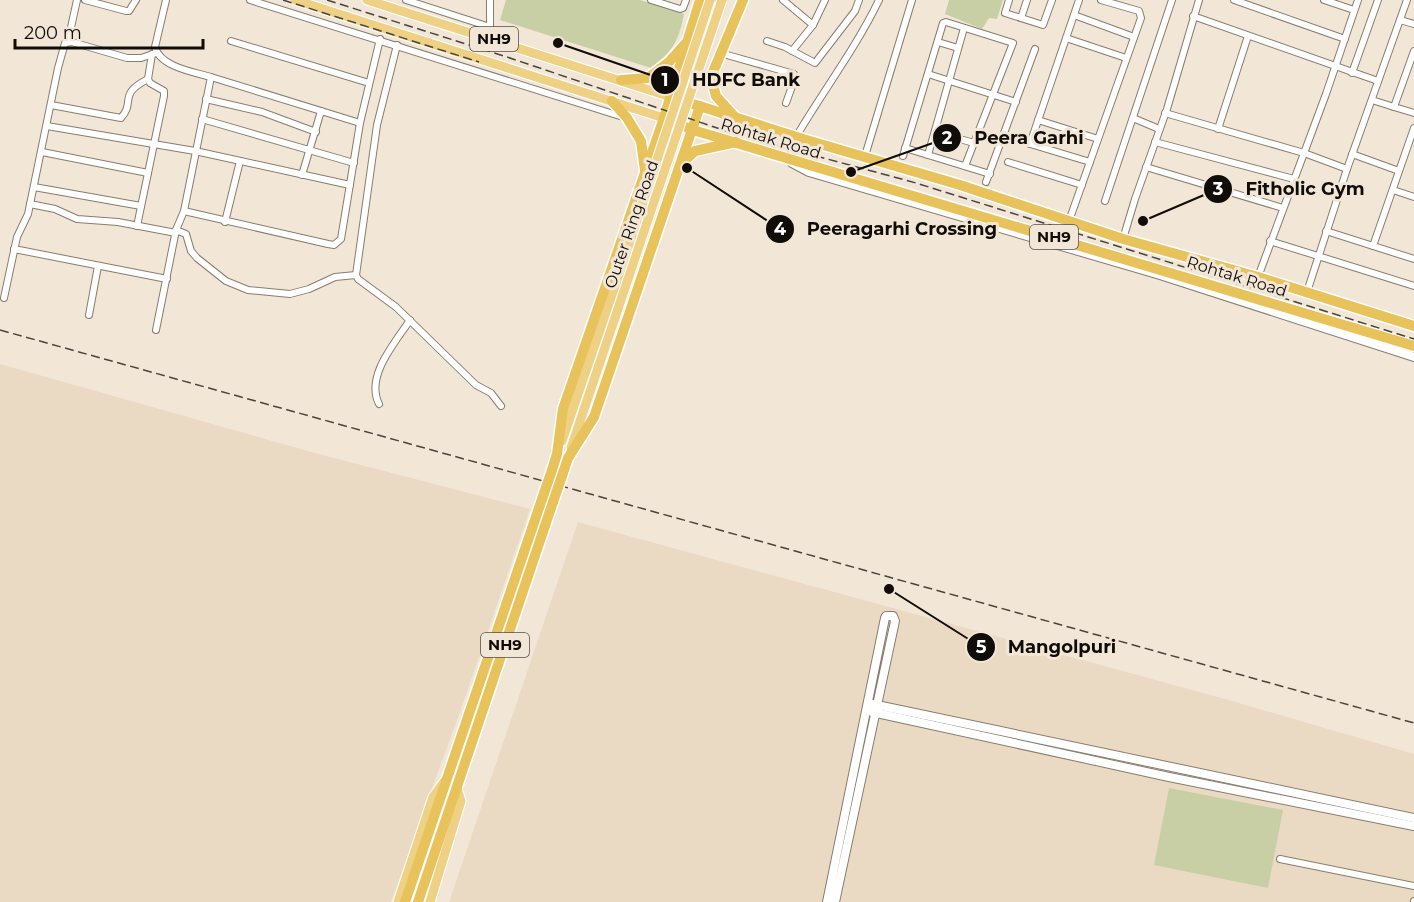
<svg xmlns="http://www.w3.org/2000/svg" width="1414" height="902" font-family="Montserrat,sans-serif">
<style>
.built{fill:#eadac4}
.green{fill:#c8cfa5}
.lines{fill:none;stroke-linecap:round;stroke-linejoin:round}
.minor-casing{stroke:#877d6e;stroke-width:8}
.tertiary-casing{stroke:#877d6e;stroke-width:10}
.primary-casing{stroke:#fff;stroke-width:11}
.trunk-casing{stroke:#fff;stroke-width:13}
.minor{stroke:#fff;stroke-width:6}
.tertiary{stroke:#fff;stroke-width:8}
.primary{stroke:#eed184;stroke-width:9}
.trunk{stroke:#e8c25b;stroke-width:10}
.rail{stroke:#4a443d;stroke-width:1.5;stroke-dasharray:9 4.5;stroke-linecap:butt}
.primary-bridge-casing{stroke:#fff;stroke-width:11;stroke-linecap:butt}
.trunk-bridge-casing{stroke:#fff;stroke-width:13;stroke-linecap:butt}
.primary-bridge{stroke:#eed184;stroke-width:9}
.trunk-bridge{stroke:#e8c25b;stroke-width:10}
.labels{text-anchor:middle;stroke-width:6;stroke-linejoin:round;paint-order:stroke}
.shield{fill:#f2e6d7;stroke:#544d45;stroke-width:1.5}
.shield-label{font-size:15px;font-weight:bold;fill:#100c07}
.street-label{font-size:16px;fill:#100c07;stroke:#f2e6d7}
.leader{fill:none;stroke:#100c07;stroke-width:2}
.callout-dot{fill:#100c07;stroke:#f2e6d7;stroke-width:2}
.mark-label{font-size:18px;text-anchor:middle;font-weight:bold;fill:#fff}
.callout-label{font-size:18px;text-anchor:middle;font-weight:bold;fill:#100c07;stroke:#f2e6d7;stroke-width:6;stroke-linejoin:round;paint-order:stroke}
</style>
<rect width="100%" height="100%" fill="#f2e6d7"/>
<g class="built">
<polygon points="0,364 315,453 530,509 461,709 391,902 0,902"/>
<polygon points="578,522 1225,699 1414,754 1414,902 449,902"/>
</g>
<g class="green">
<path d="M506 0H640L684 14C678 43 673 50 651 68L500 20Z"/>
<polygon points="949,0 1003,0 997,19 989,18 982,29 945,14"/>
<polygon points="1169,788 1283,810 1268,888 1154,865"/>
</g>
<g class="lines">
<defs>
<g id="minor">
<polyline points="85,0 126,11 129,11 136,0"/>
<path d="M166 0 155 47C160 67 194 72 211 77L184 211 328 244 334 245 341 239 360 123 380 39"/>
<polyline points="250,0 623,117"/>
<polyline points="406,0 490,27"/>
<polyline points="651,0 680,9 683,8 686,0"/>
<polyline points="783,0 813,25"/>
<polyline points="1009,0 1005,13 1043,25 1052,0"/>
<polyline points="1234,0 1345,39"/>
<polyline points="1324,0 1354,10"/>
<polyline points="1074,15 1134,37"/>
<polyline points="1193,16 1378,81"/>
<polyline points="1021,18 1027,0"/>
<polyline points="1400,20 1414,24"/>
<polyline points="964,28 928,155 990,174"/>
<polyline points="487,37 490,27 490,0"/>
<polyline points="1066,38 1126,58"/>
<polyline points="68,41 77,0"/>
<polyline points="231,41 369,83"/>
<polyline points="767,41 785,47 815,63 855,11 859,0"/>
<polyline points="938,42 958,48"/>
<polyline points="397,45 377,125 356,275 358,279 396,307 476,385 491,393 501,406"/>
<polyline points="792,51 813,25 825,0"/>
<polyline points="720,53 794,74 795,78 786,103"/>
<polyline points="1352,73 1378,0"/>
<polyline points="928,74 1016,102"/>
<polyline points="211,77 360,123"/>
<polyline points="206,99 262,112 316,132"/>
<polyline points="1372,100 1394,107 1414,51"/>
<path d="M51 105 121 118C136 101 117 95 148 79"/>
<polyline points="1394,107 1414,113"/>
<polyline points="1165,113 1304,153 1347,169"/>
<polyline points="1133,118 1159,129"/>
<polyline points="202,119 354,163"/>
<polyline points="1038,120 1098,139"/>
<polyline points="47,126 195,151 350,185"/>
<polyline points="1218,129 1248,36"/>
<polyline points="935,132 974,143"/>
<path d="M796 137C823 91 856 48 879 0"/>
<polyline points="1014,139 1090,162"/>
<polyline points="1155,142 1294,179"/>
<polyline points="1030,144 1079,0"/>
<polyline points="905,148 928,155"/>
<polyline points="42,152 148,173"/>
<polyline points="1352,154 1399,171"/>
<polyline points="865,156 912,0"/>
<polyline points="903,156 943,23 946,22 1013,43 965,166"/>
<polyline points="1008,162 1082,185"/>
<polyline points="1146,167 1283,208"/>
<polyline points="302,175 321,111"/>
<polyline points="986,182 1035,49"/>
<polyline points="34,187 141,206"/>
<polyline points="1393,190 1414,197"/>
<polyline points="1105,201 1172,0"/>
<polyline points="30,204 55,209 77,219 118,222 176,233"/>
<polyline points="1069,221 1141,18 1139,11 1101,0"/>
<polyline points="225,222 240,161"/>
<polyline points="137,226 164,96 164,91 150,83 148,79 152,54"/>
<polyline points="176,230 186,234 191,251 197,258 226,281 248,290 290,294 309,289 335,277 356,275"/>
<polyline points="1326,231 1414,259"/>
<polyline points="1123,239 1135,199 1167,109 1199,0"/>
<polyline points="1270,241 1414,286"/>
<polyline points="1373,246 1414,128"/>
<polyline points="14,249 167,279"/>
<polyline points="1258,277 1326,94 1358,0"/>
<polyline points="1307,292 1347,169 1407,0"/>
<polyline points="4,298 17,237 28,214 58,68 65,43 72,42 127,58 141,58 156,53"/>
<polyline points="89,315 98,266"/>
<polyline points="156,330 176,230 184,211"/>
<path d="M379 404C365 376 395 343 410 320"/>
<polyline points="1280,859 1414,886"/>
<polyline points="1414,902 1414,901"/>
</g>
<g id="tertiary">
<polyline points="792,163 809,172 1160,275 1414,357"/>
<polyline points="872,704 1414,818"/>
<polyline points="872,712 1169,777 1414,826"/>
<polyline points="827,902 885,618 886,616 893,616 895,621 835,902"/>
</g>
<g id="primary">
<polyline points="295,0 664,118"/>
<polyline points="367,0 671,97"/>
<polyline points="562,441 617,280"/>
<polyline points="571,448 626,285"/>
<polyline points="398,902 433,797 444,782"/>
<polyline points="430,902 461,801 457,788"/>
</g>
<g id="trunk">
<polyline points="621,80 648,78 669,62 685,44"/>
<polyline points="671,97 803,139 960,185 1123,239 1258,277 1414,326"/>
<polyline points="612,101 627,118 641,141 645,170"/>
<polyline points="734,116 716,96 711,77 743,0"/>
<polyline points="664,118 693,130 1414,346"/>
<polyline points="682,163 695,151 736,142"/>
<polyline points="552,470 557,454 563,409 664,118 700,0"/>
<polyline points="563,473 568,458 594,417 700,106"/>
<polyline points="405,902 542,499"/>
<polyline points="418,902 553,502"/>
</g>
</defs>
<use href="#minor" class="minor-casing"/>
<use href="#tertiary" class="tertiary-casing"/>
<use href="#primary" class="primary-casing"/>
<use href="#trunk" class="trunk-casing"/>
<use href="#minor" class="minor"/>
<use href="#tertiary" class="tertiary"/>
<use href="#primary" class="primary"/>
<use href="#trunk" class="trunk"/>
<g class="rail">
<polyline points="283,0 479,62"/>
<polyline points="327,0 507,57 735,134 916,183 1414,339"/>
<polyline points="0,330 1414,723"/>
</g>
<defs>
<g id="primary-bridge">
<polyline points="617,280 710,0"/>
<polyline points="626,285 722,0"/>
</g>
<g id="trunk-bridge">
<polyline points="542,499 552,470"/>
<polyline points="553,502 563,473"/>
</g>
</defs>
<use href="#primary-bridge" class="primary-bridge-casing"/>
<use href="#trunk-bridge" class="trunk-bridge-casing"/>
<use href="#primary-bridge" class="primary-bridge"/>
<use href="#trunk-bridge" class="trunk-bridge"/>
</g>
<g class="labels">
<g class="shield">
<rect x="470" y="27" width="48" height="24" rx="4.5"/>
<rect x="1030" y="225" width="48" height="24" rx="4.5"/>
<rect x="481" y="633" width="48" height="24" rx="4.5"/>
</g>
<g class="shield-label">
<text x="494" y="44">NH9</text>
<text x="1054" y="242">NH9</text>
<text x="505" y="650">NH9</text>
</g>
<g class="street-label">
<text transform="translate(771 138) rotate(17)" y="6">Rohtak Road</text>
<text transform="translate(631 224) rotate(-71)" y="6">Outer Ring Road</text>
<text transform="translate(1237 276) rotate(17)" y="6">Rohtak Road</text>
</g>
</g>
<path class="leader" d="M558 43L665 80M851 172L947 138M1143 221L1218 189M687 168L780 229M889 589L981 647"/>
<g class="callout-dot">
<circle cx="558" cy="43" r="6"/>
<circle cx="851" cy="172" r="6"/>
<circle cx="1143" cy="221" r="6"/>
<circle cx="687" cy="168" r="6"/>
<circle cx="889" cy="589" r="6"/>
<circle cx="665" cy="80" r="15"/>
<circle cx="947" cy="138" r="15"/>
<circle cx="1218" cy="189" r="15"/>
<circle cx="780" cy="229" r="15"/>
<circle cx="981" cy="647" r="15"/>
</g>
<g class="mark-label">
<text x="665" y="86">1</text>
<text x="947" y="144">2</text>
<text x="1218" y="195">3</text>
<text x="780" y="235">4</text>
<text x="981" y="653">5</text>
</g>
<g class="callout-label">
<text x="746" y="86">HDFC Bank</text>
<text x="1029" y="144">Peera Garhi</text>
<text x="1305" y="195">Fitholic Gym</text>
<text x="902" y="235">Peeragarhi Crossing</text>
<text x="1062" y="653">Mangolpuri</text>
</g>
<path d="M15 39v9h188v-9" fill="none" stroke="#100c07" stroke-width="3"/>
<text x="24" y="39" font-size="18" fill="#100c07" stroke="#f2e6d7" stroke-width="4.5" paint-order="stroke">200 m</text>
</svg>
